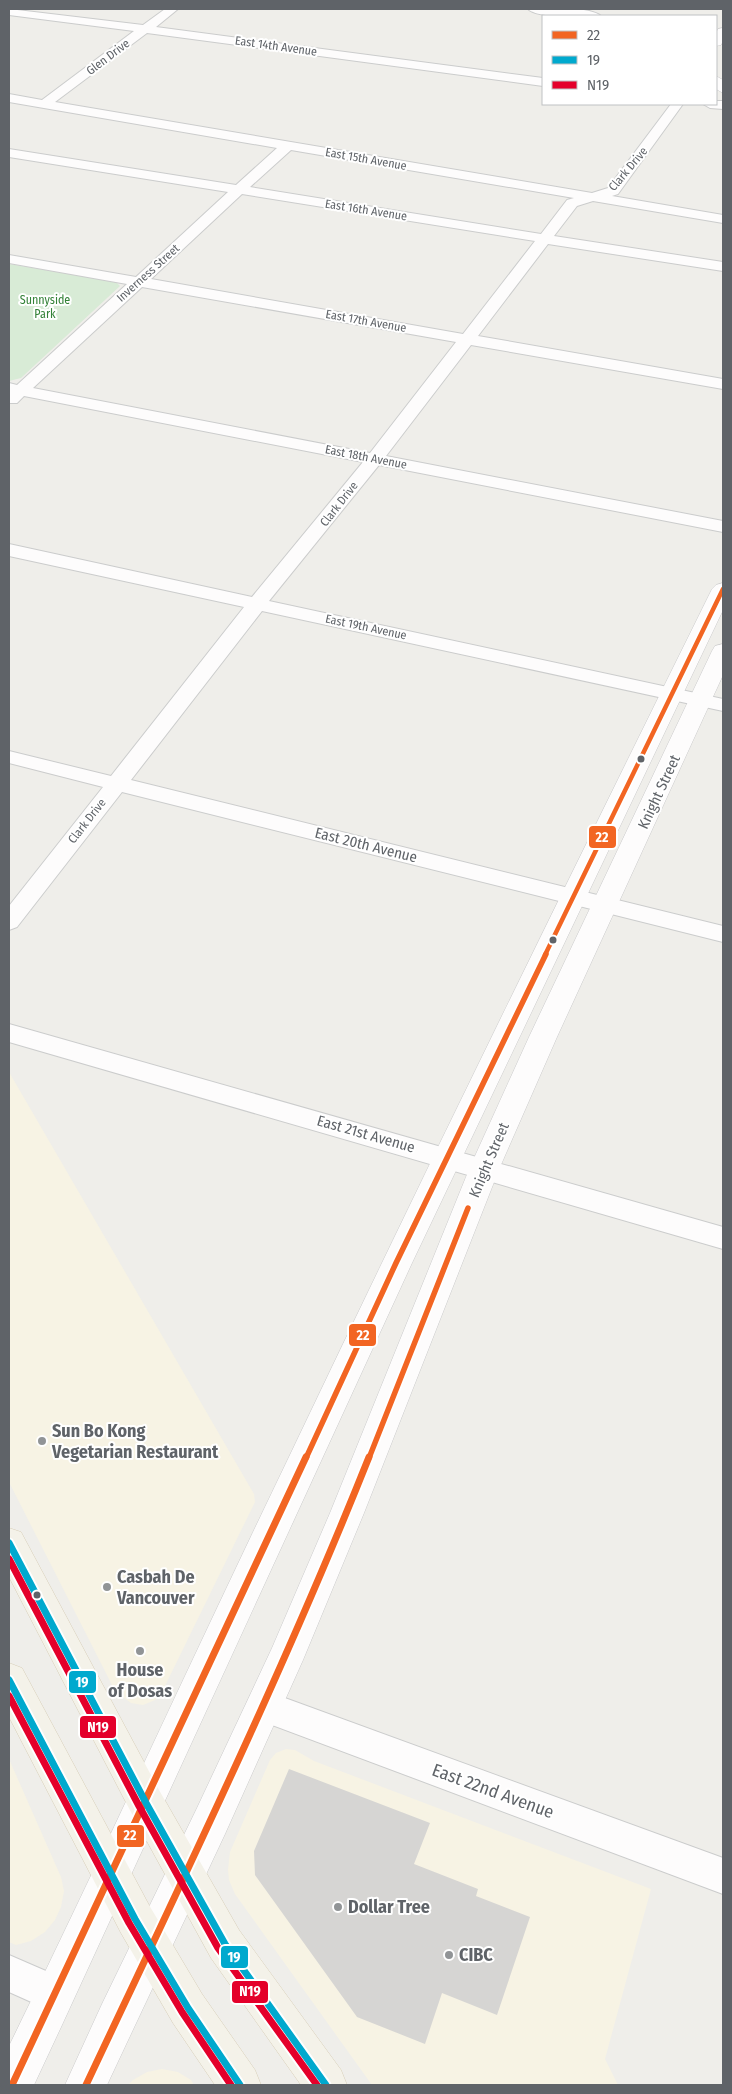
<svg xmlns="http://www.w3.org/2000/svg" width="732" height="2094" font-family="'Fira Sans Condensed',sans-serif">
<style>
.commercial{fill:#f7f3e4}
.green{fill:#d8ebd6}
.building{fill:#d6d5d3}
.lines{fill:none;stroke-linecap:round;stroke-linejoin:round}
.minor-casing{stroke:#cbcccc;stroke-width:2}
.secondary-casing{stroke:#cacacb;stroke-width:1}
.primary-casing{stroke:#d7ceb8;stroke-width:1}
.minor{fill:#fdfcfc;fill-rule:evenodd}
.secondary{fill:#fdfcfc;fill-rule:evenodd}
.primary{fill:#f4f2e9;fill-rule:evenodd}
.bus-1-far2-casing{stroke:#fff;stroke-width:8}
.bus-1-far1-casing{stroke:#fff;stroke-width:9}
.bus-1-casing{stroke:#fff;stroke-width:11}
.bus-2-casing{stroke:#fff;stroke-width:11}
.bus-3-casing{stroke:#fff;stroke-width:11}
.bus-1-far2{stroke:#f26522;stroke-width:4.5}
.bus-1-far1{stroke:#f26522;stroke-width:5.5}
.bus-1{stroke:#f26522;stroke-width:7}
.bus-2{stroke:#00a9ce;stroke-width:7}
.bus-3{stroke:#e4002b;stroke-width:7}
.bus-dot{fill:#5f6368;stroke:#fff;stroke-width:2}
.poi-dot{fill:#919496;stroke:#fff;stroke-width:2}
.labels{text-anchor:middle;stroke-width:4;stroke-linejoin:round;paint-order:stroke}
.far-street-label{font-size:12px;fill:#5f6368;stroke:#fff}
.far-park-label{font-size:12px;fill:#348238;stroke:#fff}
.street-label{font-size:15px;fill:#5f6368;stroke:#fff}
.near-poi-label{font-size:18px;font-weight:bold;fill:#5f6368;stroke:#fff;text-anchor:start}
.near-street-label{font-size:18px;fill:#5f6368;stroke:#fff}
.line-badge{stroke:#fff;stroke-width:2}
.badge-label{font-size:14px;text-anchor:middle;font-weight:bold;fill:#fff}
</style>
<rect width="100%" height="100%" fill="#efeeea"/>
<g class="commercial">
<polygon points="9,1072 254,1494 255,1502 163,1690 155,1700 143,1705 131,1703 120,1695 112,1685 9,1482"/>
<polygon points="286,1749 295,1750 314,1761 651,1889 605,2059 618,2085 372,2085 235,1894 229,1880 228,1869 230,1852 270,1760 276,1753"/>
<polygon points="9,1759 61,1877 64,1891 61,1907 55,1920 45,1932 31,1941 16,1945 9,1942"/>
<polygon points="162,2069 178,2072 191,2080 194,2085 128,2085 133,2080 147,2072"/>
</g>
<polygon class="green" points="9,264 116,282 120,286 21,378 9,381"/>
<polygon class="building" points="289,1769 430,1823 414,1864 478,1889 476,1896 530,1917 497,2015 442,1993 425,2044 357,2017 255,1875 254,1851"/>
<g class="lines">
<defs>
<g id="minor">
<path d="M9 9 143 25 165 9H178L156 27 543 78V86L147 33 55 102 592 193 608 188 671 104H683L618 194 612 196 723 215V223L593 201 577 206 554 236 723 262V271L548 244 478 336 723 379V389L471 345 386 456 723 521V532L379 465 269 601 723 699V711L262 611 131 780 723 926V942L122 792 17 927 9 930V906L103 787 9 763V751L111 776 244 607 9 556V544L252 597 363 462 24 396 17 403H9V383L17 385 127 284 9 263V255L136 277 228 192 9 157V149L236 185 277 148 9 102V94L42 100 134 31 9 15ZM291 150 574 198 567 200 541 234 250 187ZM242 194 535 241 463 334 151 279ZM142 287 456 342 370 453 33 388Z"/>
<path d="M528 9C542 8 591 6 601 16 587 17 538 19 528 9Z"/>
<polygon points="716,101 723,101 723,109 710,108 703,104 716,104"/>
<polygon points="9,1024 723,1227 723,1249 9,1042"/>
<polygon points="263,1690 723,1858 723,1894 251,1717 246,1706 251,1695"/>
<polygon points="9,1955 69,1981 75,1994 69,2007 56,2013 9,1992"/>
</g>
<g id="secondary">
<polygon points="723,28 723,41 721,45 716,46 716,33 718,29"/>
<polygon points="716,76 723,80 723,93 716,89"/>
<path d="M723 583V610L412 1263 62 2025 34 2085H9V2046C104 1852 194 1654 288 1459 427 1167 569 878 712 589L716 585Z"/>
<polygon points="723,644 723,675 557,1037 500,1167 364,1513 303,1660 225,1834 107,2085 65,2085 102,2004 197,1808 272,1648 330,1513 470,1167 529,1037 712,651 715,646"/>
</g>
<g id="primary">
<polygon points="9,1528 21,1532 159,1790 239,1930 341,2070 347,2085 301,2085 211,1958 133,1816 9,1577"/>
<polygon points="9,1663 22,1668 149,1905 202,1994 255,2070 261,2085 215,2085 173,2023 121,1933 9,1717"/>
</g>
</defs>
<use href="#minor" class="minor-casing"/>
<use href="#secondary" class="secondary-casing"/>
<use href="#primary" class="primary-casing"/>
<use href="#minor" class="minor"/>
<use href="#secondary" class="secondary"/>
<use href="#primary" class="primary"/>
<defs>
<polyline id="bus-1-far2" points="545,955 723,589"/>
<g id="bus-1-far1">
<polyline points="306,1458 396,1263 546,954"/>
<polyline points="369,1458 468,1208"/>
</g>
<g id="bus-1">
<polyline points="12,2085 306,1457"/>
<path d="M86 2085C184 1877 284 1670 369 1457"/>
</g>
<g id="bus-2">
<polyline points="9,1543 146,1803 225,1944 326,2085"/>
<polyline points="9,1680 135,1919 188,2008 240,2085"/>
</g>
<g id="bus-3">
<polyline points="9,1559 139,1806 218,1948 317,2085"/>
<polyline points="9,1696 129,1923 182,2012 231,2085"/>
</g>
</defs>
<use href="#bus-1-far2" class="bus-1-far2-casing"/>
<use href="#bus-1-far1" class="bus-1-far1-casing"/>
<use href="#bus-1" class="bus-1-casing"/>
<use href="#bus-2" class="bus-2-casing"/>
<use href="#bus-3" class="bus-3-casing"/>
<use href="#bus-1-far2" class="bus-1-far2"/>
<use href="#bus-1-far1" class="bus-1-far1"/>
<use href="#bus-1" class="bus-1"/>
<use href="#bus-2" class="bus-2"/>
<use href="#bus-3" class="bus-3"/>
</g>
<g class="bus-dot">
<circle cx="641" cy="759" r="4.5"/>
<circle cx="553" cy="940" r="4.5"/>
<circle cx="37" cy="1595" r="4.5"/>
</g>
<g class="poi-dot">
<circle cx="42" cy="1441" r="5"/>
<circle cx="107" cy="1587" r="5"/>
<circle cx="140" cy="1651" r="5"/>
<circle cx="338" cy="1907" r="5"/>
<circle cx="449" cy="1955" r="5"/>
</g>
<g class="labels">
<g class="far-street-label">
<text transform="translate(276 46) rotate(8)" y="4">East 14th Avenue</text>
<text transform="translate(108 57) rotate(-37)" y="4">Glen Drive</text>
<text transform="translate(366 159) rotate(10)" y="4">East 15th Avenue</text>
<text transform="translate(628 169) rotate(-50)" y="4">Clark Drive</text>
<text transform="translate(366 210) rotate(9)" y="4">East 16th Avenue</text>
<text transform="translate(148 273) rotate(-42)" y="4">Inverness Street</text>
<text transform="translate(366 321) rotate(10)" y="4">East 17th Avenue</text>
<text transform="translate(366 457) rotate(11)" y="4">East 18th Avenue</text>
<text transform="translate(339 504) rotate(-52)" y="4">Clark Drive</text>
<text transform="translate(366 627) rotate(12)" y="4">East 19th Avenue</text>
<text transform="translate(87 821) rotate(-52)" y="4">Clark Drive</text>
</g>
<g class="far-park-label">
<text x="45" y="304">Sunnyside<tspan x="45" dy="14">Park</tspan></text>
</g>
<g class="street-label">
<text transform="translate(659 792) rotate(-65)" y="5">Knight Street</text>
<text transform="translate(366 845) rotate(14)" y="5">East 20th Avenue</text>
<text transform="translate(366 1134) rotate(16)" y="5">East 21st Avenue</text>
<text transform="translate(489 1160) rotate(-67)" y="5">Knight Street</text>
</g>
<g class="near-poi-label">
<text x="52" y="1437">Sun Bo Kong<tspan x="52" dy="21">Vegetarian Restaurant</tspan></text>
<text x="117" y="1583">Casbah De<tspan x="117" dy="21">Vancouver</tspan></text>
<text x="140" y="1676" text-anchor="middle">House<tspan x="140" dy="21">of Dosas</tspan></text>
<text x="348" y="1913">Dollar Tree</text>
<text x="459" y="1961">CIBC</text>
</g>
<g class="near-street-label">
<text transform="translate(493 1791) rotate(20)" y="6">East 22nd Avenue</text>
</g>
</g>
<g class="line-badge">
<rect x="588" y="825" width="29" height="24" rx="5" fill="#f26522"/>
<rect x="348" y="1323" width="29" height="24" rx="5" fill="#f26522"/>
<rect x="68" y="1670" width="29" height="24" rx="5" fill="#00a9ce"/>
<rect x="79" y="1715" width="38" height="24" rx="5" fill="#e4002b"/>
<rect x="116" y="1824" width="29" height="24" rx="5" fill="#f26522"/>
<rect x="220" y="1945" width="29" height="24" rx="5" fill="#00a9ce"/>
<rect x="231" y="1980" width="38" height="24" rx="5" fill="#e4002b"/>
</g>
<g class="badge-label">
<text x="602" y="842">22</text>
<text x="363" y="1340">22</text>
<text x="82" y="1687">19</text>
<text x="98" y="1732">N19</text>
<text x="130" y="1840">22</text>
<text x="234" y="1962">19</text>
<text x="250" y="1996">N19</text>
</g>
<rect width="732" height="2094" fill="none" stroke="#5f6368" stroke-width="20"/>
<rect x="542" y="15" width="175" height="90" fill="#ffffff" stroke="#bfc1c3"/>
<rect x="552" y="31" width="25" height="8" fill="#f26522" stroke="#bfc1c3"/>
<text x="587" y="40" font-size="15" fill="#5f6368">22</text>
<rect x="552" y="56" width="25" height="8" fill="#00a9ce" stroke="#bfc1c3"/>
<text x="587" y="65" font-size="15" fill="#5f6368">19</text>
<rect x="552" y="81" width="25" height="8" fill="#e4002b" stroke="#bfc1c3"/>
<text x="587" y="90" font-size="15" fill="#5f6368">N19</text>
</svg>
